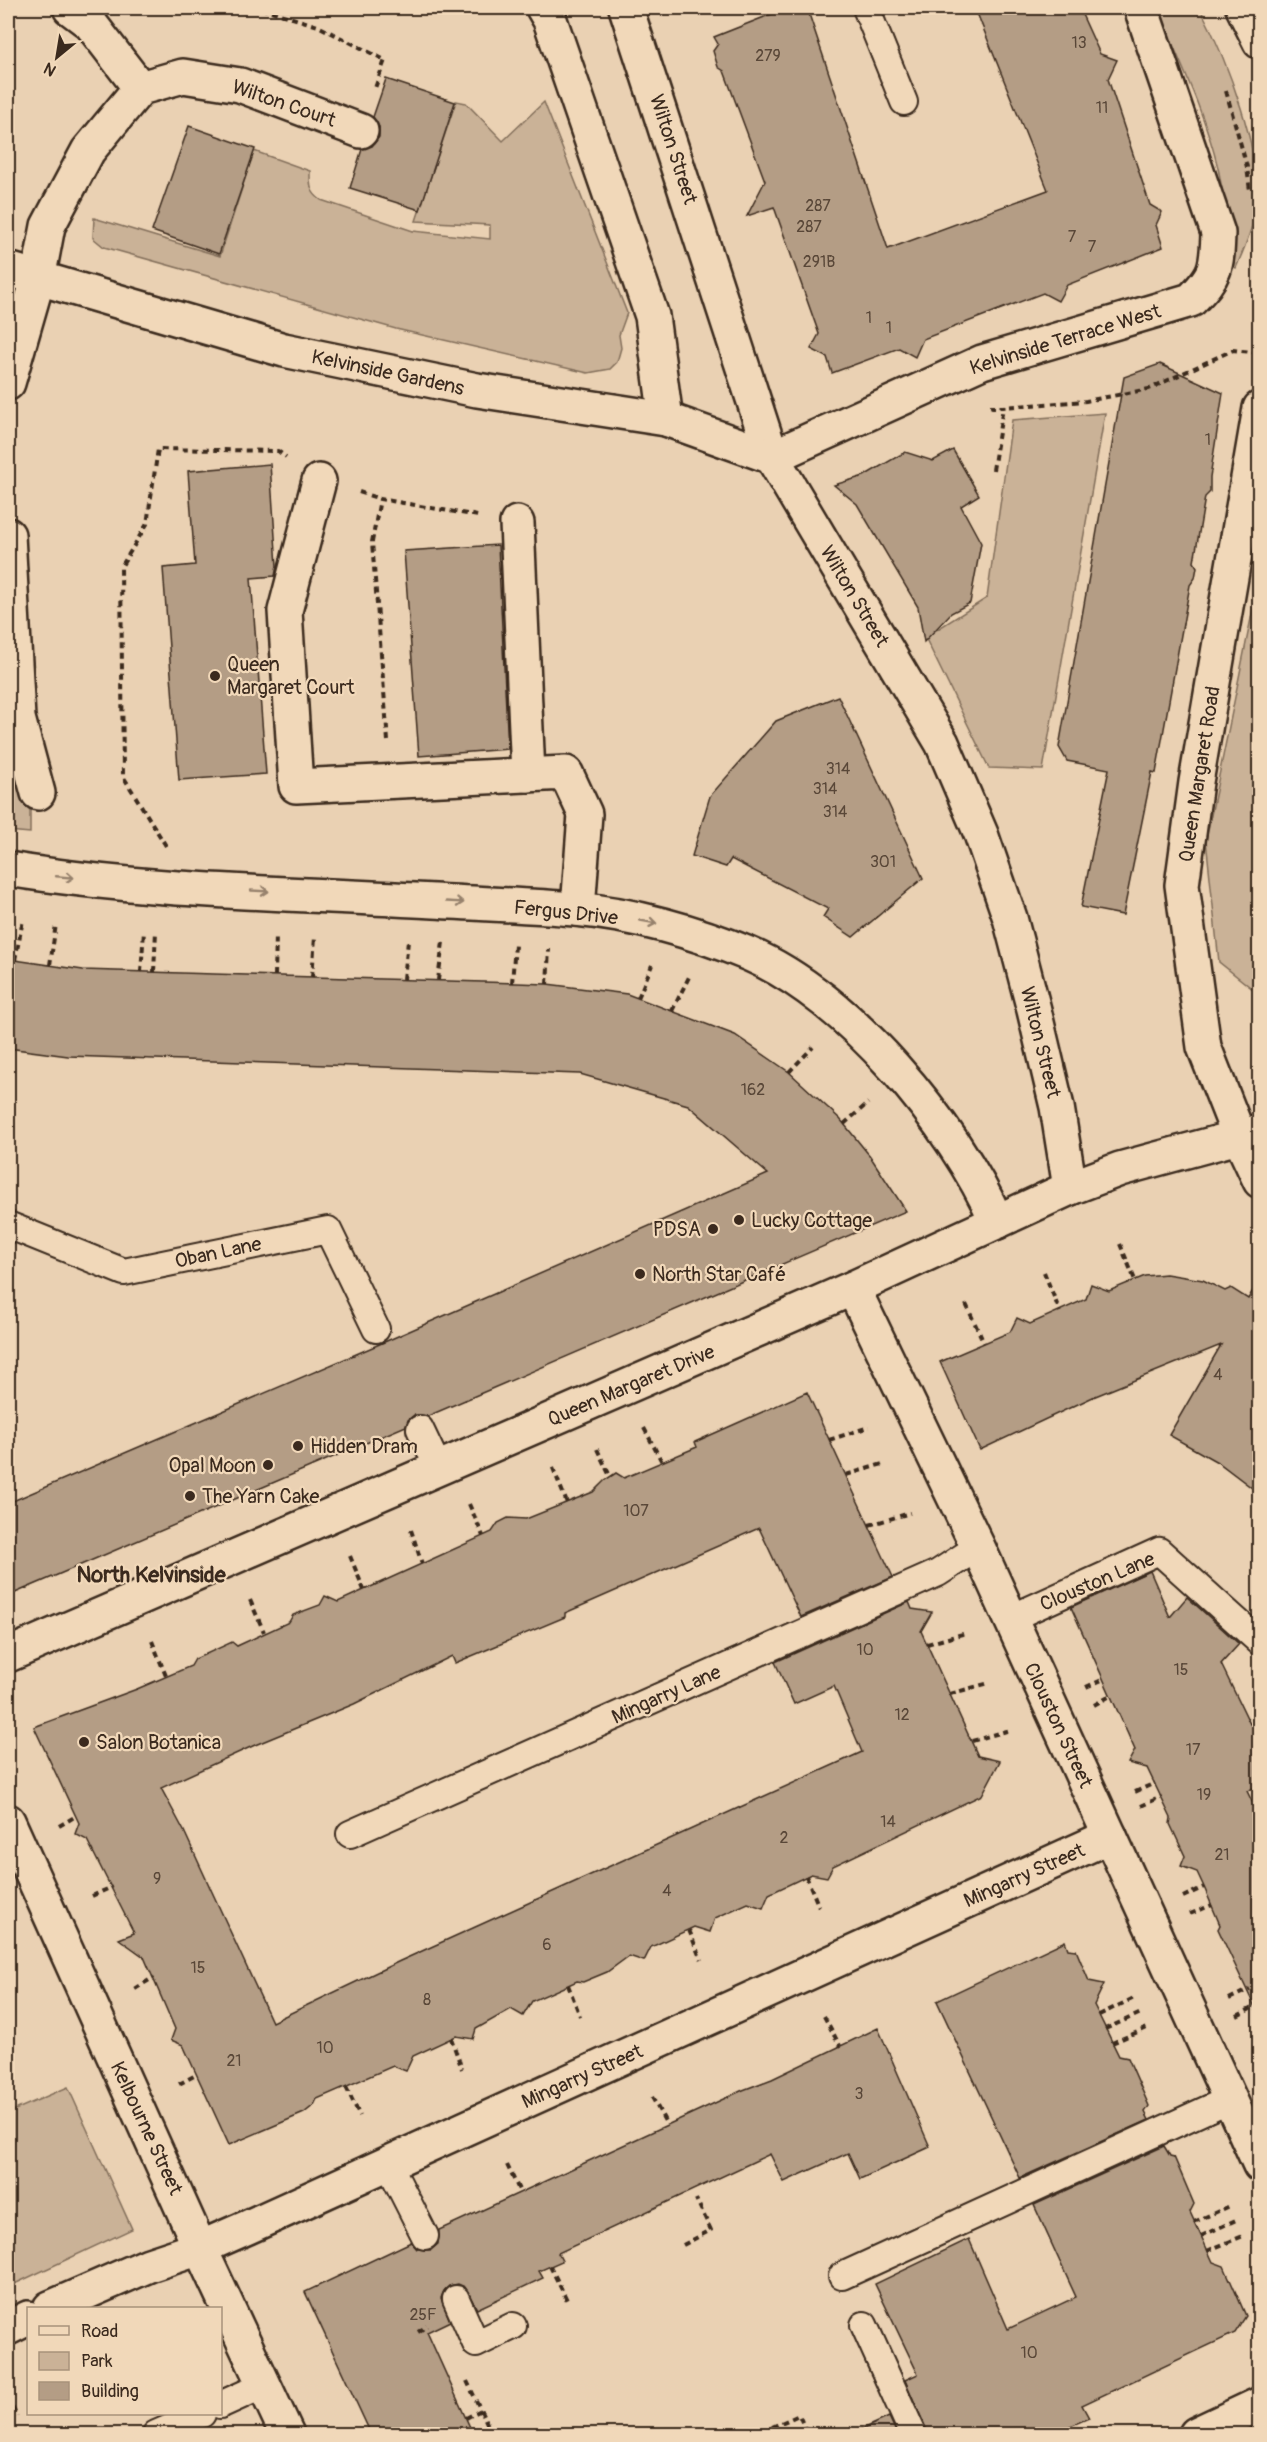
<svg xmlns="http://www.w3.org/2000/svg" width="1267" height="2442" font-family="Pangolin,sans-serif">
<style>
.green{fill:#cab297;stroke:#826e5a;stroke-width:1.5}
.building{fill:#b49d85;stroke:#3b2a1e;stroke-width:1.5}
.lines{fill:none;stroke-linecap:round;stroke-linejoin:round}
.service-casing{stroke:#3b2a1e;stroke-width:30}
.minor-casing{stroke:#3b2a1e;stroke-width:38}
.secondary-casing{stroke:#3b2a1e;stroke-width:38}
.path{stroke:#3b2a1e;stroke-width:4;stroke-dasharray:6 4.5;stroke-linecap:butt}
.service{stroke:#f1d8b9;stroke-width:26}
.minor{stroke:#f1d8b9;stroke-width:33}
.secondary{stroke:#f1d8b9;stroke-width:33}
.oneway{stroke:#96816c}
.poi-dot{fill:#3b2a1e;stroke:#f1d8b9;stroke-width:2}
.labels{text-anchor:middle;stroke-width:4.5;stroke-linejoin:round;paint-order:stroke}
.number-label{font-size:16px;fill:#594738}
.street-label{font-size:20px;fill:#3b2a1e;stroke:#f1d8b9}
.poi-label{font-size:20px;fill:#3b2a1e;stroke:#f1d8b9;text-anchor:start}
.quarter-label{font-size:22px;font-weight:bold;fill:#3b2a1e;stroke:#f1d8b9}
</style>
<rect width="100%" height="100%" fill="#ead1b3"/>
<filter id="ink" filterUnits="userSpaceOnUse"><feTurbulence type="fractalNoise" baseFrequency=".0167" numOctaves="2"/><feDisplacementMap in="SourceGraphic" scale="12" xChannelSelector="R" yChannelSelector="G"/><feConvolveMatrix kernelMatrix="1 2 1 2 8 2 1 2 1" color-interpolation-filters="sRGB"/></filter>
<g filter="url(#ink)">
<g class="green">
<path d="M1157 8H1200C1225 56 1265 157 1256 211 1252 231 1244 249 1236 268L1230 265C1227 233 1225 200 1218 168 1205 113 1179 60 1157 8Z"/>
<path d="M456 101 466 103 503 141 544 102 627 313 619 335 621 348 617 362 610 369 588 373 396 329 104 247 93 238 94 218 220 256 254 151 310 171C310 184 309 192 321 200L413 231 490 239V225L416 221Z"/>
<polygon points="1105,413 1043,770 989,768 925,637 987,598 1012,420"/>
<polygon points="1259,579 1260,994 1259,994 1219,962 1206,840"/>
<path d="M8 758C19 765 18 774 19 786L30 787V833L8 831Z"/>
<polygon points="68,2087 132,2229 8,2287 8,2113"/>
</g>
<g class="building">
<polygon points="787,8 807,8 888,249 1048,190 975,8 1079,8 1100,54 1117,60 1108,79 1150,205 1162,212 1156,225 1163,247 1067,285 1058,301 1043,293 923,339 915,357 899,348 832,373 827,357 811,349 819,334 774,207 747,216 765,181 724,71 718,67 713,51 718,44 714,37"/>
<polygon points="386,79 455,102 420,210 350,188 362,149 372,146 379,137 379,127 373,117"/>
<polygon points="189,126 255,149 219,254 152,231"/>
<polygon points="1160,364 1223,393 1210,477 1210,492 1205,497 1194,562 1197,567 1195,578 1190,585 1156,773 1152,772 1123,915 1081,907 1109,769 1067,761 1059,747 1124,377"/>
<polygon points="953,450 979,495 961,506 981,543 970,603 951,613 924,642 918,607 857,504 834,485 864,476 905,452 933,461"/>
<polygon points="270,464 277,566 275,576 251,578 266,774 179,780 163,568 195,565 188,471"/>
<polygon points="498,545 508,749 419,756 404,551"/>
<polygon points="838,696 923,878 853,937 823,917 828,909 731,859 726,867 692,856 710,796 776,721"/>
<polygon points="8,959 83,970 547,984 627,994 735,1035 789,1072 840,1119 870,1156 906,1211 428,1416 414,1415 408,1420 406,1426 8,1596 8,1503 382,1343 768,1174 688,1105 580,1074 68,1056 8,1048"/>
<polygon points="1166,1274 1203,1280 1225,1291 1231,1288 1248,1299 1260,1279 1260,1494 1219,1463 1169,1435 1221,1345 1093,1397 980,1450 940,1362 1010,1332 1017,1318 1030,1324 1086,1299 1091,1284 1109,1291 1145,1276"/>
<polygon points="807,1392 893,1577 801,1617 759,1528 565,1613 565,1617 455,1663 452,1656 354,1704 255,1745 161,1788 184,1831 272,2022 400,1961 862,1752 834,1686 794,1704 775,1662 909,1602 912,1609 932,1612 921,1631 978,1756 1000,1761 982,1795 833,1866 827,1877 811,1874 769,1894 763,1908 748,1903 715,1918 710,1932 694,1927 651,1947 644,1961 629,1956 607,1972 583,1982 577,1981 532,2001 523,2016 511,2009 476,2029 473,2039 456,2036 413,2056 406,2071 393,2066 317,2099 314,2105 304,2113 229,2145 183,2045 171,2040 175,2029 144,1957 119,1939 134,1933 87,1840 75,1834 79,1823 34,1727 137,1689 191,1666 195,1659 232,1642 237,1646 289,1622 293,1615 320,1605 325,1596 338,1602 364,1590 492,1532 498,1523 508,1518 526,1519 593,1492 605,1480 616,1473 624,1478 697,1447 695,1442"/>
<polygon points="1150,1571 1170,1617 1187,1597 1239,1644 1221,1664 1250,1724 1260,1720 1260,1785 1247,1791 1260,1818 1260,2018 1218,1929 1220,1925 1204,1887 1197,1872 1181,1866 1185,1856 1170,1824 1171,1818 1147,1768 1128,1763 1135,1750 1071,1607"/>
<polygon points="1065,1941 1068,1949 1076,1950 1089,1981 1104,1984 1094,2005 1119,2056 1128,2058 1149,2106 1145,2112 1149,2120 1020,2178 937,2001"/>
<polygon points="878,2028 930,2147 860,2179 848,2153 784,2182 770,2154 558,2253 562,2261 539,2271 543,2278 477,2309 465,2287 458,2284 449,2286 444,2291 441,2298 450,2321 427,2332 473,2434 371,2434 305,2292 411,2242 417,2249 431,2250 438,2244 439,2230 743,2090 772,2079"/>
<polygon points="1164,2146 1170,2156 1174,2157 1194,2204 1190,2212 1213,2262 1224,2266 1246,2316 1235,2333 1082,2405 1089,2418 1052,2434 928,2434 905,2380 918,2374 875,2284 969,2239 1008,2329 1076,2297 1034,2205"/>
<polygon points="889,2417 897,2434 852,2434"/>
</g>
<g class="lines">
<defs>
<g id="service">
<polyline points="866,8 904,102"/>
<polyline points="8,1225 124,1272 328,1230 376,1329"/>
<polyline points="420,1429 438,1467"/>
<polyline points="1011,1618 1159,1551 1260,1642"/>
<polyline points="350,1834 938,1573 978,1547"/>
<polyline points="388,2163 425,2236"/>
<polyline points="842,2276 1230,2099"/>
<polyline points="456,2299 476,2344 513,2326"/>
<polyline points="864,2325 913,2434"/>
<polyline points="220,2405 264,2385"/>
<polyline points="156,2434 202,2414"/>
</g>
<g id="minor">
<polyline points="70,8 90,23 140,88"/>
<polyline points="543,8 550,20 652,316 666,419"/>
<polyline points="626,8 772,457 942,743 981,834 1010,918 1034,1010 1057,1107 1070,1188"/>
<polyline points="1243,8 1260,42"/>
<path d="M8 269 284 350 477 390 666 419 772 457 982 362 1191 300C1216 275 1217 268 1218 233L1141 8"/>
<polyline points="8,383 38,279 48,226 88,151 140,88 183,76 240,85 361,131"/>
<polyline points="1260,408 1196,782 1182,885 1204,1047 1239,1136 1260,1181"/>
<polyline points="319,481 285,611 296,786 566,773 585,814 578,909"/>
<polyline points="517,523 528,775"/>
<polyline points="8,535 18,718 38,793"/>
<path d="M8 869C148 892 293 893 434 901 481 904 528 905 575 909 632 914 696 932 749 954 849 997 954 1124 997 1222"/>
<polyline points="853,1288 978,1547 1260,2165"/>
<polyline points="8,1821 200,2248 287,2434"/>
<polyline points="50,2308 149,2265 200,2248 248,2227 1110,1836"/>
<polyline points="8,2328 28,2318"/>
<polyline points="1196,2434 1260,2404"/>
</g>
<polyline id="secondary" points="8,1655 635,1383 853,1288 1070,1188 1120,1169 1260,1131"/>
</defs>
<use href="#service" class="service-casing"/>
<use href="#minor" class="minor-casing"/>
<use href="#secondary" class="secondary-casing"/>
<g class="path">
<polyline points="261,8 318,26 385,60 374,91"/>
<polyline points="1226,91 1247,167 1250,191"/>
<polyline points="992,404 992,407 1003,407 1086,401 1149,389 1233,350 1260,353"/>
<polyline points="993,470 1003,407"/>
<polyline points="359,492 380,499"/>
<polyline points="388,741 372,542 380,499 478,516"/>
<polyline points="166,846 123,776 121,567 147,524 158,449 278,451 286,457"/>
<polyline points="15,960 23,920"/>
<polyline points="50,965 56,924"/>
<polyline points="141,972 144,931"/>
<polyline points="154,972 156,931"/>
<polyline points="275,976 276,935"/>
<polyline points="312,977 315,937"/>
<polyline points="404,979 408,941"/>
<polyline points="438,980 443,942"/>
<polyline points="512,983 515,945"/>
<polyline points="547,984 549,949"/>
<polyline points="638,998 652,965"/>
<polyline points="672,1011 689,977"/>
<polyline points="789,1072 813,1047"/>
<polyline points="844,1124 868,1103"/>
<polyline points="1120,1244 1135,1280"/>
<polyline points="1044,1272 1060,1312"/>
<polyline points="966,1304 984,1343"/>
<polyline points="644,1428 662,1462"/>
<polyline points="829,1440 869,1427"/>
<polyline points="597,1449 610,1476"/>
<polyline points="553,1468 567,1503"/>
<polyline points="846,1475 886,1463"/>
<polyline points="469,1504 483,1536"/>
<polyline points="869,1525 910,1513"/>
<polyline points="411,1530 422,1564"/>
<polyline points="350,1556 364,1590"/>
<polyline points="250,1600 264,1632"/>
<polyline points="152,1641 166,1676"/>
<polyline points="927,1644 966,1633"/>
<polyline points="1086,1687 1104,1679"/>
<polyline points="950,1694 989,1683"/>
<polyline points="1094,1705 1112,1695"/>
<polyline points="972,1741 1010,1730"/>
<polyline points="1135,1792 1155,1783"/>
<polyline points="1141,1806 1161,1797"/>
<polyline points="59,1826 76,1816"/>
<polyline points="806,1876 819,1907"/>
<polyline points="92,1896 112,1887"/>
<polyline points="1183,1897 1204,1887"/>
<polyline points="1190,1914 1212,1905"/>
<polyline points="689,1930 701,1960"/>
<polyline points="568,1985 580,2016"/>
<polyline points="135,1989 154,1977"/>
<polyline points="1229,1999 1250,1989"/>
<polyline points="1099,2015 1134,1998"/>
<polyline points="824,2016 840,2046"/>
<polyline points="1237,2016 1258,2005"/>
<polyline points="1105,2029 1141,2013"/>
<polyline points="451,2038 462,2069"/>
<polyline points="1112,2043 1147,2028"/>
<polyline points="179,2084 196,2075"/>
<polyline points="346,2087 360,2116"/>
<polyline points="652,2097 667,2125"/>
<polyline points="507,2165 520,2192"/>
<polyline points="1194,2222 1230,2206"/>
<polyline points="1201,2236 1236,2220"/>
<polyline points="683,2245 711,2230 696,2199"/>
<polyline points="1207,2251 1243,2236"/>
<polyline points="550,2266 567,2300"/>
<polyline points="418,2332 427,2326"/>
<polyline points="467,2381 492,2434"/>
<polyline points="8,2398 17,2417"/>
<polyline points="466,2418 481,2410"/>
<polyline points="772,2427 799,2415 807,2434"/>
</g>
<use href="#service" class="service"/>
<use href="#minor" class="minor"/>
<use href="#secondary" class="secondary"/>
</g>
<defs><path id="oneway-shaft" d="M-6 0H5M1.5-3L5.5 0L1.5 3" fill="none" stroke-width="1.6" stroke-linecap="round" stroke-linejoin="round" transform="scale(1.5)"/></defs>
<g class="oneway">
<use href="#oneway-shaft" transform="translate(65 877) rotate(5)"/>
<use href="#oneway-shaft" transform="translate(260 891) rotate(3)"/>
<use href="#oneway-shaft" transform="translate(455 902) rotate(3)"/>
<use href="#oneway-shaft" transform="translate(648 922) rotate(10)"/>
</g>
</g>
<g class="poi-dot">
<circle cx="215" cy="676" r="6"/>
<circle cx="739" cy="1220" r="6"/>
<circle cx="713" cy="1229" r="6"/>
<circle cx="640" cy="1274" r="6"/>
<circle cx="298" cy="1446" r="6"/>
<circle cx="268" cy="1465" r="6"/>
<circle cx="190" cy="1496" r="6"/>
<circle cx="84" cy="1742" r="6"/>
</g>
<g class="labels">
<g class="number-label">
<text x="1079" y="48">13</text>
<text x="768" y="61">279</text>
<text x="1102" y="113">11</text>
<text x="818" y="211">287</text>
<text x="809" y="232">287</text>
<text x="1072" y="242">7</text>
<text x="1092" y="252">7</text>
<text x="819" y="267">291B</text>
<text x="869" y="323">1</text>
<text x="889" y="333">1</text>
<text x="1208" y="445">1</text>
<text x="838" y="774">314</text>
<text x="825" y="794">314</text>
<text x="835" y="817">314</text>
<text x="883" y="867">301</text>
<text x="753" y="1095">162</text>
<text x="1218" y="1380">4</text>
<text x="636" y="1516">107</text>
<text x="865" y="1655">10</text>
<text x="1181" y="1675">15</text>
<text x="902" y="1720">12</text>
<text x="1193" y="1755">17</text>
<text x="1204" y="1800">19</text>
<text x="888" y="1827">14</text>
<text x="784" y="1843">2</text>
<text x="1222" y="1860">21</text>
<text x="157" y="1884">9</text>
<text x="667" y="1896">4</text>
<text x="547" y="1950">6</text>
<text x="198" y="1973">15</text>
<text x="427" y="2005">8</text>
<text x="325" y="2053">10</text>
<text x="234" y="2066">21</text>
<text x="859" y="2099">3</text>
<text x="423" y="2320">25F</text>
<text x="1029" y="2358">10</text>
</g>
<g class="street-label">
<text transform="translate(284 103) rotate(19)" y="7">Wilton Court</text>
<text transform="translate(674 149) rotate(72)" y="7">Wilton Street</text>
<text transform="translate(1065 339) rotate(-17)" y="7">Kelvinside Terrace West</text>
<text transform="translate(388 372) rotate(12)" y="7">Kelvinside Gardens</text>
<text transform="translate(855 596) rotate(59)" y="7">Wilton Street</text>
<text transform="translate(1199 774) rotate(-81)" y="7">Queen Margaret Road</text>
<text transform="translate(566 912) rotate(6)" y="7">Fergus Drive</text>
<text transform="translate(1041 1042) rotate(76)" y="7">Wilton Street</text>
<text transform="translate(218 1252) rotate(-12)" y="7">Oban Lane</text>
<text transform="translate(631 1385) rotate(-23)" y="7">Queen Margaret Drive</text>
<text transform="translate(1097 1581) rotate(-23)" y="7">Clouston Lane</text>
<text transform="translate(666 1694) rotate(-24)" y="7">Mingarry Lane</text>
<text transform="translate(1059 1725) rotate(65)" y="7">Clouston Street</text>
<text transform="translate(1024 1875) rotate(-24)" y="7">Mingarry Street</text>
<text transform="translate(582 2076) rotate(-24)" y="7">Mingarry Street</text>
<text transform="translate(147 2128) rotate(65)" y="7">Kelbourne Street</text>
</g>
<g class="poi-label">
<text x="227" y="671">Queen<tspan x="227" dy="23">Margaret Court</tspan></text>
<text x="751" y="1227">Lucky Cottage</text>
<text x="701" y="1236" text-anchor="end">PDSA</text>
<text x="652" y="1281">North Star Café</text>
<text x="310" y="1453">Hidden Dram</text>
<text x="256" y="1472" text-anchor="end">Opal Moon</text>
<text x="202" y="1503">The Yarn Cake</text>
<text x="96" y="1749">Salon Botanica</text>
</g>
<g class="quarter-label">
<text x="151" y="1582">North Kelvinside</text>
</g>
</g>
<rect width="1267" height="2442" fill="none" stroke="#f1d8b9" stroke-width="30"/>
<rect x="15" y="15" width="1237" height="2412" fill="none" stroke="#3b2a1e" stroke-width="2" filter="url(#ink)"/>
<rect x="27" y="2307" width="195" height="108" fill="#f1d8b9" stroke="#a8927b" stroke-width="1.5"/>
<rect x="39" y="2326" width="30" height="9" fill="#f1d8b9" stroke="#a8927b" stroke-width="1.5"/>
<text x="81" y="2337" font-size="18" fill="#3b2a1e">Road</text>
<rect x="39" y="2352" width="30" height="18" fill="#cab297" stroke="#a8927b" stroke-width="1.5"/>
<text x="81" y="2367" font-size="18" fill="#3b2a1e">Park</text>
<rect x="39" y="2382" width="30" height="18" fill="#b49d85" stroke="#a8927b" stroke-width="1.5"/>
<text x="81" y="2397" font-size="18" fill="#3b2a1e">Building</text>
<g transform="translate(57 57) rotate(210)" stroke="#f1d8b9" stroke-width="4.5" paint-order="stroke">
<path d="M0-4.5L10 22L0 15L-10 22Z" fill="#3b2a1e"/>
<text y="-9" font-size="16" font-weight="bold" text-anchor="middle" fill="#3b2a1e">N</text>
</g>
</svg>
